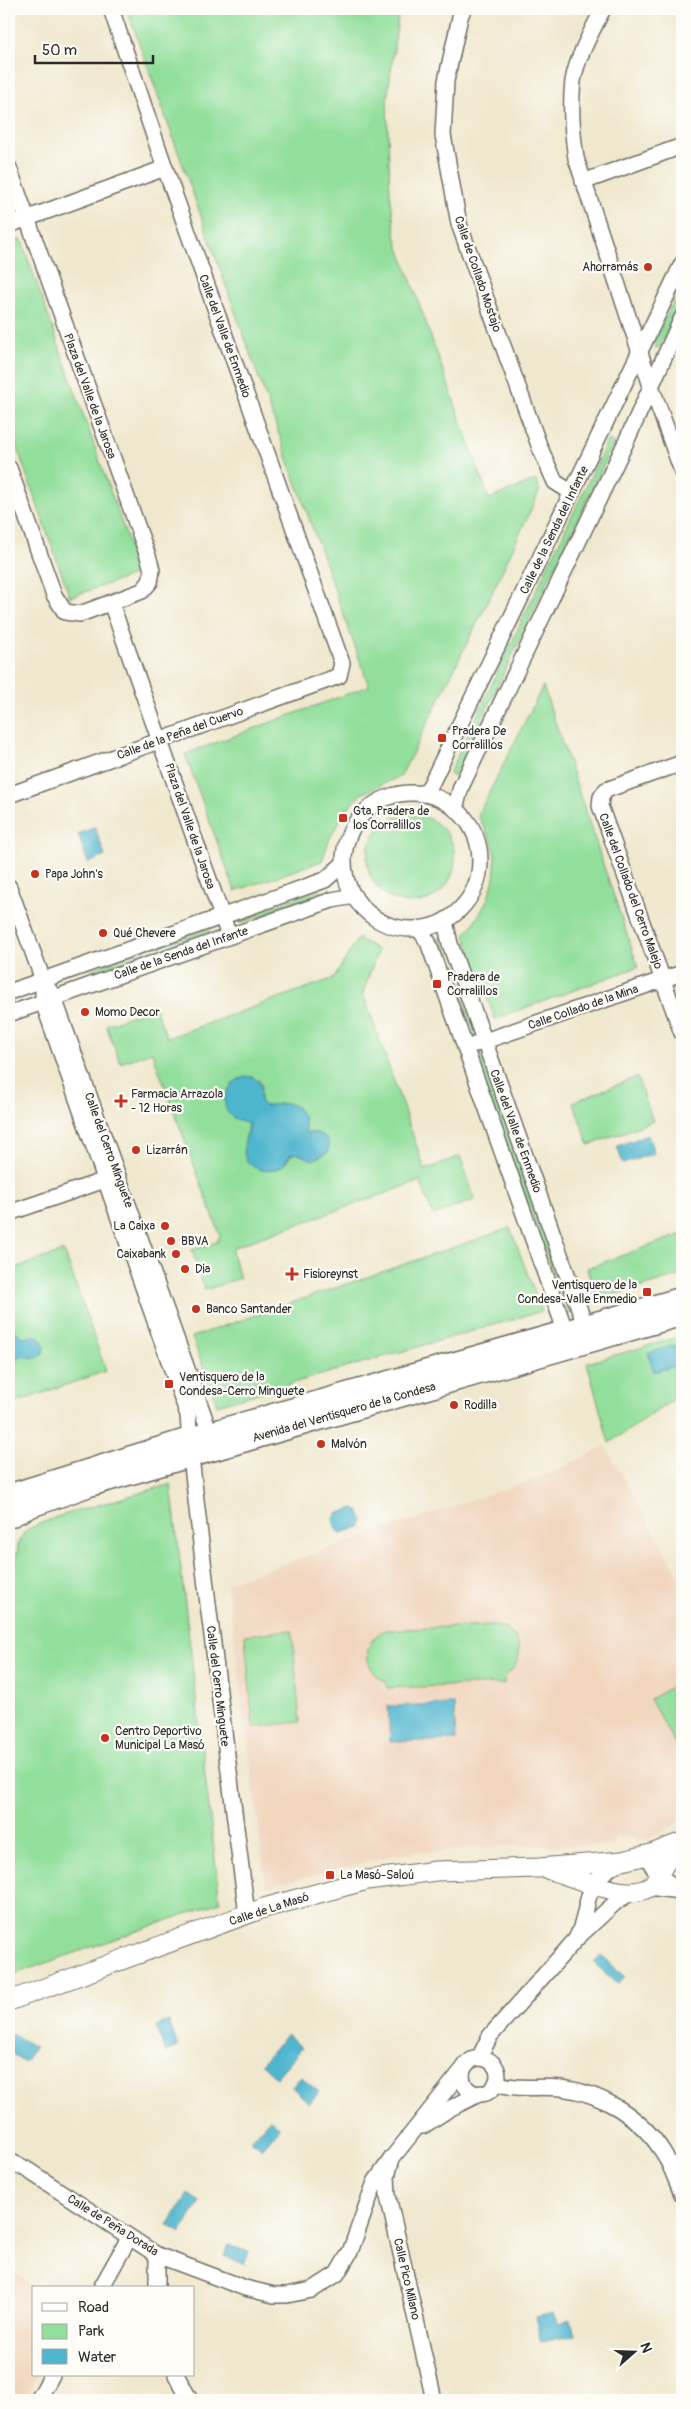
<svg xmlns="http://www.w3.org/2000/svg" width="691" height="2409" font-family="Pangolin,sans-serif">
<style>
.built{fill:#f1d5bd}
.green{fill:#92df9c;stroke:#5e8564;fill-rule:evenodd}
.water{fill:#50b6cf;stroke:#3e707d}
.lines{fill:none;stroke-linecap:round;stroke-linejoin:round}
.minor-casing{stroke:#706d64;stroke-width:18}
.tertiary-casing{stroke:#706d64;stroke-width:21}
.secondary-casing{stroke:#706d64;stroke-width:24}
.minor{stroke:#fff;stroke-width:15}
.tertiary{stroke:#fff;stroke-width:19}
.secondary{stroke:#fff;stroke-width:21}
.poi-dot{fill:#c8321e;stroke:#fdfcf7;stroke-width:2}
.labels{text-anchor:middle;stroke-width:4.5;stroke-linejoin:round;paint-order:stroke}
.poi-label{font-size:12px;fill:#2b2b2b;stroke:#fdfcf7;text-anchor:start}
.street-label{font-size:12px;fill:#2b2b2b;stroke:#fdfcf7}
</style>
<rect width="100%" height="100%" fill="#fdfcf7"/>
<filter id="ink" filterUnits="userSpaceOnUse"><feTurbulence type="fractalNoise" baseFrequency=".02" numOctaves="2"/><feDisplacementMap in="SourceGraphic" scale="10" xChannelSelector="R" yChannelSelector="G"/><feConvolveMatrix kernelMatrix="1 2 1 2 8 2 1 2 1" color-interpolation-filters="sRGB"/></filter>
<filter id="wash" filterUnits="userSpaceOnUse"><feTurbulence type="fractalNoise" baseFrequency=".0096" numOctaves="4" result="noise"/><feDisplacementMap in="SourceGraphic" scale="20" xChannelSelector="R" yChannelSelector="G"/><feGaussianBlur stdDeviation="1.12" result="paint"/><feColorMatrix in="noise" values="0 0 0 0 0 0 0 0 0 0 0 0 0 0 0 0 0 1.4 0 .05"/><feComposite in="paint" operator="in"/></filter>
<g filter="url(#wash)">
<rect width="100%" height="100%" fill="#f0e8ce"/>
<g class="built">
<polygon points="605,1446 682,1581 682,1820 649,1839 617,1837 611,1845 497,1846 394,1855 266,1887 227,1583 547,1475"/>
<polygon points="9,2270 37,2288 34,2288 34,2375 38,2375 24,2400 9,2400"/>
</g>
<g class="green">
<polygon points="127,9 399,9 387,101 390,193 396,239 489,499 536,480 540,490 490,597 401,776 361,794 346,810 329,840 322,861 235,891 185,754 369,686"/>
<polygon points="21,239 138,569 137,574 70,597 9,425 9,244"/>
<polygon points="682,283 682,299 660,346 656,348 654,342"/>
<polygon points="608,440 614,443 454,777 449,774"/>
<path d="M543 686 638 967 495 1019 465 935C483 912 500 882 494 851 492 839 483 827 478 815Z"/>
<circle cx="411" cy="859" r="44"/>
<polygon points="320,889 322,894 241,923 239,918"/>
<polygon points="209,929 210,933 92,975 90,970"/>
<polygon points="442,937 477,1035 470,1036 466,1032 435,941"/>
<path d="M358 938 378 950 363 993 425 1170 460 1156 475 1200 433 1215 420 1181 234 1247 232 1253 240 1278 205 1290 192 1250 217 1242 220 1235 152 1052 120 1063 106 1025 155 1007 167 1038 334 978ZM259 1080 261 1084 260 1102 265 1106 287 1103 296 1106 304 1118 306 1133 317 1132 313 1160 296 1153 291 1155 286 1163 265 1171 252 1165 245 1141 248 1123C235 1119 227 1114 226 1100Z"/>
<polygon points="481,1053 575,1313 569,1315 472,1054"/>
<polygon points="637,1077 653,1121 589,1145 573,1102"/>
<polygon points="510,1228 542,1311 217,1405 192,1337"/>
<polygon points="682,1234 682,1275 597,1300 587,1268"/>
<polygon points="64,1251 106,1371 9,1405 9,1270"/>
<polygon points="682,1336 682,1394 609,1443 587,1363"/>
<polygon points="171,1484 220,1902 9,1976 9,1575 16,1557 19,1541 28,1529 56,1517"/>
<path d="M491 1625C522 1628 529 1660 504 1677V1684L387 1688 386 1682C363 1670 360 1642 385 1630Z"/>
<polygon points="292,1630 300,1722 253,1727 245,1635"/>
<polygon points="682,1681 682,1756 650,1699"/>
</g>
<g class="water">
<polygon points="95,827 105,856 88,863 78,834"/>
<path d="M246 1076 253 1077 261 1084 260 1102 265 1106 287 1103 296 1106 304 1118 306 1133C319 1133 332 1134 328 1152L313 1160 296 1153 290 1155C286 1160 284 1167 277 1169 264 1174 244 1167 244 1151 243 1142 249 1132 248 1124 243 1122 237 1120 232 1117 216 1104 229 1080 246 1076Z"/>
<polygon points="648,1135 654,1153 623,1164 617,1146"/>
<path d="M9 1323C14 1328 18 1337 26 1337 32 1337 33 1335 39 1337L45 1347 43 1353 37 1358 18 1356 14 1368 9 1369V1354H15V1350H9Z"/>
<polygon points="675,1345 681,1364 654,1372 648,1353"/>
<polygon points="354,1508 360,1512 363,1521 360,1527 341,1533 336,1529 333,1520 337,1514"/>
<polygon points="454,1704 456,1740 390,1742 388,1706"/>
<polygon points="601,1956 625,1976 618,1984 594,1963"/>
<polygon points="169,2021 178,2047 165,2052 156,2026"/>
<polygon points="12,2034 35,2047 25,2062 9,2052 9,2038"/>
<polygon points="287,2034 302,2048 276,2078 261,2064"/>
<polygon points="301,2077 319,2092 309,2103 292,2087"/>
<polygon points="270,2119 280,2128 261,2149 251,2140"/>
<polygon points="188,2194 200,2202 180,2233 168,2225"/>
<polygon points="229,2245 249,2252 244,2264 224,2256"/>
<polygon points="553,2313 560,2323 571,2320 575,2335 541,2342 535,2317"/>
</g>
</g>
<g filter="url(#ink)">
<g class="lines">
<defs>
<g id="minor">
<polyline points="463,9 460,17 446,81 443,135 459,224 540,448 555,482 571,492"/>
<path d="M603 9C592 31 577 57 573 81 570 107 572 132 576 158L651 386 682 471"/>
<polyline points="9,168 149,559 152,570 150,582 142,591 80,614 65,612 54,595 9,468"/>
<polyline points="583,182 682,146"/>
<polyline points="9,225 165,168"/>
<polyline points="111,603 229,936"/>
<polyline points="682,763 606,790 601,797 600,806 682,1033"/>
<circle cx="412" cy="861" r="68"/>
<polyline points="423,794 430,786 682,264"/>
<polyline points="9,795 339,676 342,663 165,168 111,9"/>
<polyline points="455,809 461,787 625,444 682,318"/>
<polyline points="9,887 43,980 54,998 210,1433 208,1440"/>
<polyline points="445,921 450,944 585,1325 586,1336"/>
<polyline points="419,929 428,942 565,1330 571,1340"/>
<polyline points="43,980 43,1002 188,1415 191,1457 208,1604 247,1915"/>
<polyline points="9,992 325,880 343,864"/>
<polyline points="9,1014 332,900 354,896"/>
<polyline points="476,1044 682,973"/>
<polyline points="9,1213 105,1180"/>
<polyline points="643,1857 649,1860 658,1875 680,1891 648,1887"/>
<path d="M577 1937C594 1901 578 1885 620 1862"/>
<polyline points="479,2058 490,2036 577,1938 617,1901 632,1892"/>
<circle cx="480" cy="2076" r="18"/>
<path d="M496 2083C515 2090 540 2086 561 2088 602 2093 641 2117 663 2152 671 2165 676 2180 682 2194"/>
<polyline points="423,2126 449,2109 481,2093"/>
<polyline points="392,2158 463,2069"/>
<polyline points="9,2161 26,2169 157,2255 245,2288 274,2295 287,2295 312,2290 337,2274 350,2252 375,2182 392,2158 387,2176 388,2196 434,2400"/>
<polyline points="101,2288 129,2238"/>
<polyline points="157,2288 157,2255"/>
<polyline points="176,2375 190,2400"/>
<polyline points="38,2400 52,2375"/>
</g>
<g id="tertiary">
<path d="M550 1870C574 1876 630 1905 652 1885 657 1880 660 1871 664 1865 669 1857 675 1850 682 1844"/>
<polyline points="9,2001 264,1908 367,1880 436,1871 539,1868 622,1861 651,1854 682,1842"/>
</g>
<g id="secondary">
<polyline points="9,1495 191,1438 682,1298"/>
<polyline points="9,1517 32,1506 88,1486 682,1315"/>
</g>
</defs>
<use href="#minor" class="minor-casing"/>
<use href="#tertiary" class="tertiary-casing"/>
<use href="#secondary" class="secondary-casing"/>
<use href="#minor" class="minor"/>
<use href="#tertiary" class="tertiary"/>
<use href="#secondary" class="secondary"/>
</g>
</g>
<g class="poi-dot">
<circle cx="648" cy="267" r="5"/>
<rect x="437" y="733" width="10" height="10" rx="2.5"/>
<rect x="338" y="813" width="10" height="10" rx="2.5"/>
<circle cx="35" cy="874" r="5"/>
<circle cx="103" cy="933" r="5"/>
<rect x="432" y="979" width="10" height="10" rx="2.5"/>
<circle cx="85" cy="1012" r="5"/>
<path d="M118.5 1093.5h5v5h5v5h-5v5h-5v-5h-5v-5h5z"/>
<circle cx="136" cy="1150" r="5"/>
<circle cx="165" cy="1226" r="5"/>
<circle cx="171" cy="1241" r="5"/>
<circle cx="176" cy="1254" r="5"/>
<circle cx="185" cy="1269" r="5"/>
<path d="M289.5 1266.5h5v5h5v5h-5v5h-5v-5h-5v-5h5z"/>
<rect x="642" y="1287" width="10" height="10" rx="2.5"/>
<circle cx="196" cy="1309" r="5"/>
<rect x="164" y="1379" width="10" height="10" rx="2.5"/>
<circle cx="454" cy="1405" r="5"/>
<circle cx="321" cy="1444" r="5"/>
<circle cx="105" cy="1738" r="5"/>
<rect x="325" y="1870" width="10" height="10" rx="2.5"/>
</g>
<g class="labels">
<g class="poi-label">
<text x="638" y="271" text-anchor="end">Ahorramás</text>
<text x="452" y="735">Pradera De<tspan x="452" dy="14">Corralillos</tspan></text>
<text x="353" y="815">Gta. Pradera de<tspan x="353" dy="14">los Corralillos</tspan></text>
<text x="45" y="878">Papa John's</text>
<text x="113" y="937">Qué Chevere</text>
<text x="447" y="981">Pradera de<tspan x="447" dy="14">Corralillos</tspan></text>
<text x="95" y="1016">Momo Decor</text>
<text x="131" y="1098">Farmacia Arrazola<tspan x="131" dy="14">- 12 Horas</tspan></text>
<text x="146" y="1154">Lizarrán</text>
<text x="155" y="1230" text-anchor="end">La Caixa</text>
<text x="181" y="1245">BBVA</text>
<text x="166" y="1258" text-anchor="end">Caixabank</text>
<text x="195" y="1273">Dia</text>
<text x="303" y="1278">Fisioreynst</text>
<text x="637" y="1289" text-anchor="end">Ventisquero de la<tspan x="637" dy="14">Condesa-Valle Enmedio</tspan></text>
<text x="206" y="1313">Banco Santander</text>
<text x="179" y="1381">Ventisquero de la<tspan x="179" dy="14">Condesa-Cerro Minguete</tspan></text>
<text x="464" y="1409">Rodilla</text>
<text x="331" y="1448">Malvón</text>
<text x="115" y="1735">Centro Deportivo<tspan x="115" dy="14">Municipal La Masó</tspan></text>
<text x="340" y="1879">La Masó-Saloú</text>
</g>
<g class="street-label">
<text transform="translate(478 274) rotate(71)" y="4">Calle de Collado Mostajo</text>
<text transform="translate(225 336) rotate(70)" y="4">Calle del Valle de Enmedio</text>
<text transform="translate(90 396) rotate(70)" y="4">Plaza del Valle de la Jarosa</text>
<text transform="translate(554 530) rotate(-64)" y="4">Calle de la Senda del Infante</text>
<text transform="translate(180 733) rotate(-20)" y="4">Calle de la Peña del Cuervo</text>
<text transform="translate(190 826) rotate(71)" y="4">Plaza del Valle de la Jarosa</text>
<text transform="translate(631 891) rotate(70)" y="4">Calle del Collado del Cerro Malejo</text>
<text transform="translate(181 953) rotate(-19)" y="4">Calle de la Senda del Infante</text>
<text transform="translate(583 1007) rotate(-19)" y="4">Calle Collado de la Mina</text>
<text transform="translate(516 1131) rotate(70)" y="4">Calle del Valle de Enmedio</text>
<text transform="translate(109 1150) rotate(70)" y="4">Calle del Cerro Minguete</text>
<text transform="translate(344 1412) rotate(-16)" y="4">Avenida del Ventisquero de la Condesa</text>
<text transform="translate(218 1686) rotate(83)" y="4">Calle del Cerro Minguete</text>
<text transform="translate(269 1909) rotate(-18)" y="4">Calle de La Masó</text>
<text transform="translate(113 2225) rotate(32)" y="4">Calle de Peña Dorada</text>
<text transform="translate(407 2279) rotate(77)" y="4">Calle Pico Milano</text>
</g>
</g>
<rect width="691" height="2409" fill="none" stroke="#fdfcf7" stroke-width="30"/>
<rect x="32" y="2286" width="162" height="90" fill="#fdfcf7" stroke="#a9a8a5"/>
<rect x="42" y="2303" width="25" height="8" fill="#ffffff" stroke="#a9a8a5"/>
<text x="78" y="2312" font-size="15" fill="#2b2b2b">Road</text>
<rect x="42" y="2324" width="25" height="15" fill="#92df9c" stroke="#a9a8a5"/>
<text x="78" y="2336" font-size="15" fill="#2b2b2b">Park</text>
<rect x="42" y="2349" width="25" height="15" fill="#50b6cf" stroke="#a9a8a5"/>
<text x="78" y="2362" font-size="15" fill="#2b2b2b">Water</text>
<g transform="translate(634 2352) rotate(70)" stroke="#fdfcf7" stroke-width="4" paint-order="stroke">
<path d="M0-4L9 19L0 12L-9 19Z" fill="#2b2b2b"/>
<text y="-8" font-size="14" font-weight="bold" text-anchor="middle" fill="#2b2b2b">N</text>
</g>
<path d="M35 55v8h118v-8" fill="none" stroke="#2b2b2b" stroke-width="2.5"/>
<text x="42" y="55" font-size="15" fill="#2b2b2b" stroke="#fdfcf7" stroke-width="4" paint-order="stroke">50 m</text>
</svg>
